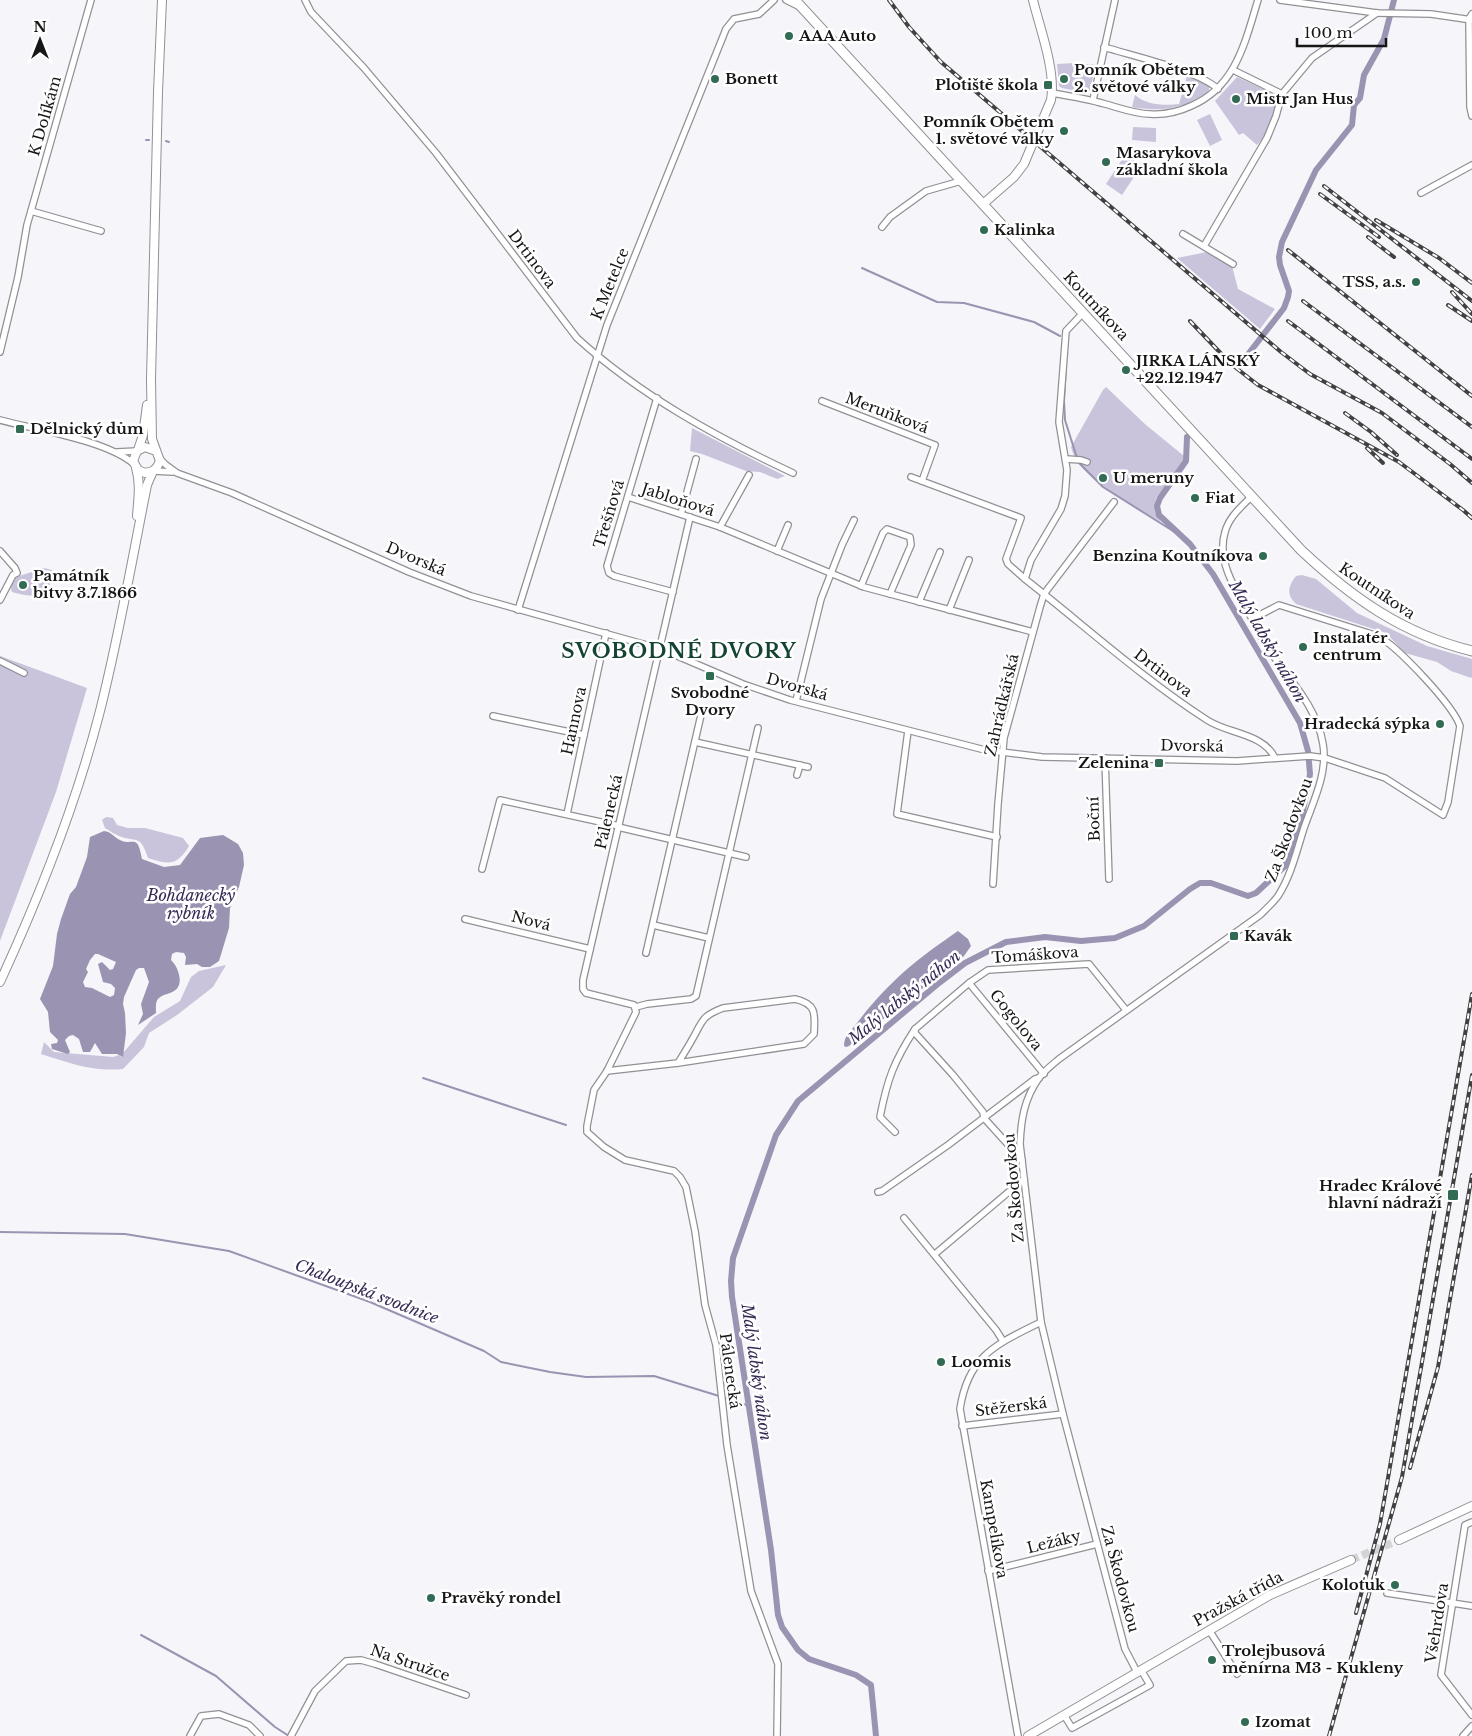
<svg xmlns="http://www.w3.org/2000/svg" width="1472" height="1736" font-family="'Libre Baskerville',serif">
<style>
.green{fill:#c9c4db}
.water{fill:#9a93b1;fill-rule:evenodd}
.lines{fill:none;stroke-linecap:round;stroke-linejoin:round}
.stream{stroke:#9a93b1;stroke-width:2}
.canal{stroke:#9a93b1;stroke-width:6}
.secondary-tunnel{stroke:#d4d4d7;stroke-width:8;stroke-dasharray:8 4;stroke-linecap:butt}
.street-casing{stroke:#919094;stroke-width:8}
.secondary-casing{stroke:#919094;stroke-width:10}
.primary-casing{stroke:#919094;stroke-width:11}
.street{stroke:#fff;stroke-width:5.5}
.secondary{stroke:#fff;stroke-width:8}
.primary{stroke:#fff;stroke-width:9}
.rail-casing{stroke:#414142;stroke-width:4}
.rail{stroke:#fff;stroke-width:2;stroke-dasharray:5.5;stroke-linecap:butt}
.poi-dot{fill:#316b54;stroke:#fff;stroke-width:2}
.labels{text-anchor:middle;stroke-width:5;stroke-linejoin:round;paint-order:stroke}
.poi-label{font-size:15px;font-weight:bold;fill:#161617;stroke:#fff;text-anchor:start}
.street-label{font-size:15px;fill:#161617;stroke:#fff}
.water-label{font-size:16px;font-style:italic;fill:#372a55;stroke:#fff}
.district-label{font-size:20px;font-weight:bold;letter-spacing:1px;fill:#144432;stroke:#fff}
</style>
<rect width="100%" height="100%" fill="#f6f5f9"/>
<g class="green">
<polygon points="1075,63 1096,65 1090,90 1086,93 1062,88 1059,86 1057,64"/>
<path d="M1187 76 1209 86V91C1188 109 1159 112 1132 107L1135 95C1146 105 1165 106 1179 104Z"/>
<path d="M1237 77 1278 96C1274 110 1268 136 1257 145L1243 133 1239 135 1215 101Z"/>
<polygon points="1210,114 1222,140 1210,146 1197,120"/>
<polygon points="1133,127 1156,128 1156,142 1132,140"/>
<polygon points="1125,155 1142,165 1122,195 1106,184"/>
<polygon points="1207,252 1232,266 1238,289 1275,309 1260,329 1177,258"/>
<path d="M1106 387 1146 425 1184 456 1183 463 1156 498 1155 512 1161 522C1135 505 1078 479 1071 447L1103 390Z"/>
<polygon points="692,428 785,476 777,479 760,472 746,471 702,454 690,451"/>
<path d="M44 568 52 570 54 579C40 598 33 598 12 592L10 586 16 577Z"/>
<path d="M1302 575 1316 579 1357 613 1427 646 1472 659V677L1471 678 1451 671 1437 662 1405 653 1388 635 1383 632 1296 604C1286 595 1288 586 1296 576Z"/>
<polygon points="0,656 87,688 56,792 0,941"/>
<path d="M106 817 113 818 117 825 128 828H145L183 838 189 846C177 866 169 865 148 858 140 834 138 843 119 836 114 834 110 831 105 828L102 820Z"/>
<path d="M226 965 213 987 177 1015 149 1033 144 1047 123 1069C92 1072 70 1063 41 1054L44 1042 54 1052 113 1057 119 1055 122 1057 123 1053 154 1017 180 1001 191 977 199 971Z"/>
</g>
<g class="water">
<path d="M104 831C111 832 112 835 118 839 133 848 137 831 142 859L164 867 180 865 200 838 223 835 238 844 243 853 244 865 239 887 230 908 229 928 219 961 210 967H202L197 964 185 965 186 957 184 953 176 952 172 954 171 960C178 966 185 985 174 991 170 994 163 994 159 998 155 1001 156 1008 156 1013L138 1025 143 1014 141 1004 149 982 144 968H139L136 970 124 997 123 1004 125 1013 126 1033 123 1057 117 1054H102L95 1043 90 1052H83L79 1039 73 1035 69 1036 65 1040 70 1052 68 1054 52 1049 51 1044 57 1043 58 1040 50 1032 48 1012 40 999 53 966 57 934 61 919 70 894 76 887 87 857 90 837ZM95 954H98L116 962 113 969 110 970 102 962 98 964 103 982 111 984 115 988 114 995 110 997 92 988 85 987 83 982 88 972 86 969 90 960Z"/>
<path d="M958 931 968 939 971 946 964 956 849 1046 846 1047 844 1046C844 1035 852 1030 857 1023 888 982 917 959 958 931Z"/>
</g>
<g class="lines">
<g class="stream">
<polyline points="146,140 149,140"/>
<polyline points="166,141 169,142"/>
<polyline points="862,268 937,302 964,303 1034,322 1060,336"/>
<polyline points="1066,367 1064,401 1065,420 1077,458"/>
<polyline points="1079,463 1103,487 1181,536"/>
<polyline points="423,1078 566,1125"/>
<polyline points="0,1232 125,1234 229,1251 370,1302 484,1351 501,1362 550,1372 586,1377 654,1376 719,1396"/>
<polyline points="726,1398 749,1406"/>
<polyline points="141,1635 216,1676 275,1727 289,1736"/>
</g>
<g class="canal">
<polyline points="1239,366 1284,308 1288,297 1289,291 1280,265 1279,257 1282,242 1316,170 1352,125 1354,105 1360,98 1364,75 1384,39 1394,0"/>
<polyline points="876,1736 871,1685 856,1675 809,1659 798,1650 782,1627 778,1615 771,1550 732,1297 731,1281 733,1258 776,1135 798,1101 939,983 965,963 1006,942 1045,937 1081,941 1115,938 1144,926 1190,889 1200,883 1211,883 1248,896 1256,893 1285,866 1302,816 1310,774 1308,751 1300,723 1213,574 1190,544 1159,515 1157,506 1160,498 1186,461 1187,437"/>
</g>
<polyline class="secondary-tunnel" points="1351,1560 1399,1540"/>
<defs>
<g id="street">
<path d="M305 0 311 12 364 68 436 153 577 338C640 395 716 437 793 473"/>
<polyline points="786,0 798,6"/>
<polyline points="1280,0 1377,13 1431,14 1472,20"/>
<polyline points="1472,14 1469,19 1470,107 1472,116"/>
<path d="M1104 47C1133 56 1197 70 1218 89"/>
<polyline points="1233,70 1282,94"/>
<path d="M1052 93C1070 96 1088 99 1105 104 1120 108 1135 114 1150 114 1164 115 1178 112 1191 106 1236 87 1245 42 1258 0"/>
<polyline points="1093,100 1115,0"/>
<polyline points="1421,193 1472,165"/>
<polyline points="31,211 101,231"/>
<polyline points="882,227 890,217 926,191 961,181"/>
<polyline points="1183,234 1233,264"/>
<polyline points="1204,246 1267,138 1276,116 1282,94 1312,58 1377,13"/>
<path d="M1083 313 1066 331 1059 422 1067 470 1065 496 1061 509 1031 560 1025 579C1085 626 1142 678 1207 720 1228 734 1263 733 1275 758"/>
<polyline points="0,352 18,277 27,225 91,0"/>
<polyline points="657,398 607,566 609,573 614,576 673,592"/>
<polyline points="822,401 935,445 922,481"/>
<path d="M0 420C37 430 106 440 134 464"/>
<polyline points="117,452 137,451"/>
<path d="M159 458 166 465 177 473 232 493 409 572 471 596 661 649 743 684 790 700 985 750 1042 757 1237 761 1310 756 1325 758 1385 778 1443 815 1448 802 1460 726C1453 705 1398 647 1378 636L1279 605 1252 619"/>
<polyline points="1066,459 1081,460 1087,462"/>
<polyline points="154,471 172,472"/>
<polyline points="911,477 1021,518 1006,559 1008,564 1025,579"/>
<polyline points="628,497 720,527 864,587 1033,632"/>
<polyline points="681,514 696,459"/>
<polyline points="690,517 583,980 583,989 586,993 634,1005 636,1012 607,1071 594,1090 587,1126 587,1132 604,1147 625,1160 674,1171 680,1177 686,1187 695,1231 705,1305 716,1345 727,1445 751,1591 778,1664 777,1736"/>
<polyline points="720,527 749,475"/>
<polyline points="0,551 15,568 17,573 13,575 0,600"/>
<polyline points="777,551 788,525"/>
<polyline points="861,586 883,533 887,529 910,537 911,545 890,594"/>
<polyline points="919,602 940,552"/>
<polyline points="518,610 607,325 726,29 734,19 759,14 774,0"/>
<polyline points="949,610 969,560"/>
<polyline points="0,661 24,673"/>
<polyline points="796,701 821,599 842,545 854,520"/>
<polyline points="493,716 584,735"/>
<polyline points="908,731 897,814 997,837"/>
<polyline points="695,742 808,767"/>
<polyline points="1105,758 1109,879"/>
<polyline points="797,775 800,765"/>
<polyline points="567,814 606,633"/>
<polyline points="618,827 746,857"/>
<polyline points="482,869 500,800 619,826"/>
<polyline points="993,884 998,804 1004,738 1040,607 1044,594 1114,502"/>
<polyline points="465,919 590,949"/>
<polyline points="653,925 709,938"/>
<polyline points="646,953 701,715"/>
<polyline points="969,983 1044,1074"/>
<polyline points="636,1007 647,1004 691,999 696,996 758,728"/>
<path d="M607 1071 678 1063 804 1044 814 1034C815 1014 817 1004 795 999L723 1008C702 1016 703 1020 693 1038 688 1047 683 1055 678 1063"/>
<path d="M895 1132 880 1117C887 1080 894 1061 915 1029"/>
<polyline points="1022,1160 984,1118 983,1112 953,1075 915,1033 915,1029 969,983 988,970 1089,964 1126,1010"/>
<polyline points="878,1192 882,1191 948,1145 1035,1079 1039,1078"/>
<polyline points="904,1218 996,1330 1003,1341"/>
<polyline points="935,1254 1024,1179"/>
<polyline points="962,1426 1063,1414"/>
<polyline points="1472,1522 1465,1525 1441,1675 1472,1715"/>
<polyline points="988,1571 1097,1544"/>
<polyline points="1387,1593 1472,1606"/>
<polyline points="1209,1630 1237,1674"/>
<path d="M1137 1672 1125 1649 1063 1414 1041 1322 1020 1144C1021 1120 1024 1099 1039 1078 1044 1071 1052 1065 1059 1059L1260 915C1266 909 1273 903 1278 896 1291 876 1297 850 1304 828 1313 802 1328 773 1323 744 1317 707 1290 680 1269 650 1262 639 1257 628 1251 617 1237 592 1216 562 1225 532 1229 517 1241 507 1252 496"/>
<polyline points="1064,1715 1072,1728 1150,1685 1141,1670"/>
<polyline points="190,1736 201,1716 219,1714 249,1725 260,1736"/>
<polyline points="291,1736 315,1691 346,1661 361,1660 375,1664 466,1695"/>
<path d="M1018 1736 960 1409C968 1355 997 1344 1041 1322"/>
<polyline points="1463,1736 1472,1726"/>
</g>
<g id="secondary">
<path d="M983 204 1014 177 1024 164 1051 100C1056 70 1040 29 1033 0"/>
<polyline points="138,450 143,435 147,405"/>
<polyline points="156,451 145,447 137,451 133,461 138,470 145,473 153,471 157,467 160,461 152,439 151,379 158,92 162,0"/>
<path d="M136 468C141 484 138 501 137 516"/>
<path d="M0 982C40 895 76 805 100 711 119 636 132 560 147 485L153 471"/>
<polyline points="1399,1540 1472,1506"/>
<polyline points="1028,1736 1270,1595 1351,1560"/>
</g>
<path id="primary" d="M795 0 1301 550C1352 598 1403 634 1472 651"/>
</defs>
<use href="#street" class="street-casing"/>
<use href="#secondary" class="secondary-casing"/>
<use href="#primary" class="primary-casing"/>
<use href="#street" class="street"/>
<use href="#secondary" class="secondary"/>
<use href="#primary" class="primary"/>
<defs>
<g id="rail">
<polyline points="889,0 909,27 941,62 1281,352 1310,374 1382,413 1450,464 1472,483"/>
<polyline points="1324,186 1472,301"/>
<polyline points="1320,194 1379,237"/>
<polyline points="1376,220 1439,258 1472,283"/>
<polyline points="1368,237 1394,257"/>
<polyline points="1288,250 1472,396"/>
<polyline points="1452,292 1472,314"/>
<polyline points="1303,301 1472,427"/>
<polyline points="1448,305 1472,321"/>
<polyline points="1190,321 1231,364 1258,385 1399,462 1463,510 1472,518"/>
<polyline points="1288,321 1472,459"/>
<polyline points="1345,413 1371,432 1397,455"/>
<polyline points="1367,448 1383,463"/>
<polyline points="1410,1468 1438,1367 1472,1175"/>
<polyline points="1356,1613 1380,1524 1472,994"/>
<polyline points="1329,1736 1402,1477 1472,1075"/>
</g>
</defs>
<use href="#rail" class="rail-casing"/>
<use href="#rail" class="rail"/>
</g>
<g class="poi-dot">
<circle cx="789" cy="36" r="5"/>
<circle cx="715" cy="79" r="5"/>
<circle cx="1064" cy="79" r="5"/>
<rect x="1043" y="80" width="10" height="10" rx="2.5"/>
<circle cx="1236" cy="99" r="5"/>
<circle cx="1064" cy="131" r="5"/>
<circle cx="1106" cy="162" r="5"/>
<circle cx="984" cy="230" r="5"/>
<circle cx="1416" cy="282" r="5"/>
<circle cx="1126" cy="370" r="5"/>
<rect x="15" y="424" width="10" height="10" rx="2.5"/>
<circle cx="1103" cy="478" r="5"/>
<circle cx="1195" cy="498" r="5"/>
<circle cx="1263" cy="556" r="5"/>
<circle cx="23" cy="585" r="5"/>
<circle cx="1303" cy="647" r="5"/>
<rect x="705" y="671" width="10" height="10" rx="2.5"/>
<circle cx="1440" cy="724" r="5"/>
<rect x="1154" y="758" width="10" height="10" rx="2.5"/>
<rect x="1229" y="931" width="10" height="10" rx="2.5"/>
<rect x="1447" y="1189" width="12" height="12" rx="2.5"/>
<circle cx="941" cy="1362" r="5"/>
<circle cx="1395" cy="1585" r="5"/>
<circle cx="431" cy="1598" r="5"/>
<circle cx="1212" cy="1660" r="5"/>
<circle cx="1245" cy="1722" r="5"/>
</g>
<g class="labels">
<g class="poi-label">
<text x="799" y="41">AAA Auto</text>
<text x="1074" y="75">Pomník Obětem<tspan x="1074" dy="17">2. světové války</tspan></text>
<text x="725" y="84">Bonett</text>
<text x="1038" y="90" text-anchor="end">Plotiště škola</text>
<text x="1246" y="104">Mistr Jan Hus</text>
<text x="1054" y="127" text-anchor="end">Pomník Obětem<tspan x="1054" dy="17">1. světové války</tspan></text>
<text x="1116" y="158">Masarykova<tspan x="1116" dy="17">základní škola</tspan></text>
<text x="994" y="235">Kalinka</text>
<text x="1406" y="287" text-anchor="end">TSS, a.s.</text>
<text x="1136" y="366">JIRKA LÁNSKÝ<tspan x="1136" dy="17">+22.12.1947</tspan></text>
<text x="30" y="434">Dělnický dům</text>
<text x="1113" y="483">U meruny</text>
<text x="1205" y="503">Fiat</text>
<text x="1253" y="561" text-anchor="end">Benzina Koutníkova</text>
<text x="33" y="581">Památník<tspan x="33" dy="17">bitvy 3.7.1866</tspan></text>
<text x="1313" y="643">Instalatér<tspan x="1313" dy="17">centrum</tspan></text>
<text x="710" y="698" text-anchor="middle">Svobodné<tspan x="710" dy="17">Dvory</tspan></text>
<text x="1430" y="729" text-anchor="end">Hradecká sýpka</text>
<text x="1149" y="768" text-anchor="end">Zelenina</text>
<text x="1244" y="941">Kavák</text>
<text x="1442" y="1191" text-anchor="end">Hradec Králové<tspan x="1442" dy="17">hlavní nádraží</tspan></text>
<text x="951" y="1367">Loomis</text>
<text x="1385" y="1590" text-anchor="end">Koloťuk</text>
<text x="441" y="1603">Pravěký rondel</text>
<text x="1222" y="1656">Trolejbusová<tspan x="1222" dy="17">měnírna M3 - Kukleny</tspan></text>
<text x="1255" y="1727">Izomat</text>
</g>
<g class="street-label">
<text transform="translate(45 116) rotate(-74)" y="5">K Dolíkám</text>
<text transform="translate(532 259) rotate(53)" y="5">Drtinova</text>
<text transform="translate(610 284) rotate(-68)" y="5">K Metelce</text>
<text transform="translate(1096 306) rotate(47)" y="5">Koutníkova</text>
<text transform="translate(887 413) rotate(21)" y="5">Meruňková</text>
<text transform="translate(678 500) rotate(18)" y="5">Jabloňová</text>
<text transform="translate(609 514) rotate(-73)" y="5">Třešňová</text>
<text transform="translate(416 559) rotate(23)" y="5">Dvorská</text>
<text transform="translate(1377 591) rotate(34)" y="5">Koutníkova</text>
<text transform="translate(1163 673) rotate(37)" y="5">Drtinova</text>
<text transform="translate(797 687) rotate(16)" y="5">Dvorská</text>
<text transform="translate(1002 705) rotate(-77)" y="5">Zahrádkářská</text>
<text transform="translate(574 721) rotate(-78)" y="5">Hannova</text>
<text transform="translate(1192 746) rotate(1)" y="5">Dvorská</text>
<text transform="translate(609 812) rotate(-77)" y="5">Pálenecká</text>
<text transform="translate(1094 819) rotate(-92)" y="5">Boční</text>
<text transform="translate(1289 830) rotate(-70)" y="5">Za Škodovkou</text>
<text transform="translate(531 921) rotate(14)" y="5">Nová</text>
<text transform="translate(1035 955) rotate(-4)" y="5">Tomáškova</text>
<text transform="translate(1016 1020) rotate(51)" y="5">Gogolova</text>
<text transform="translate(1014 1188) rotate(-95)" y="5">Za Škodovkou</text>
<text transform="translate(730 1371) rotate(82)" y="5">Pálenecká</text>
<text transform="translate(1011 1407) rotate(-7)" y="5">Stěžerská</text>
<text transform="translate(994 1529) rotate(80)" y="5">Kampelíkova</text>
<text transform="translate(1054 1542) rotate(-14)" y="5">Ležáky</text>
<text transform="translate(1120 1579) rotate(75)" y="5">Za Škodovkou</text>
<text transform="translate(1238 1599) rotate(-28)" y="5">Pražská třída</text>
<text transform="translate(1437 1623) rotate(-81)" y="5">Všehrdova</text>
<text transform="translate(410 1663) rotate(19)" y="5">Na Stružce</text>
</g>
<g class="water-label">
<text transform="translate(1268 641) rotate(60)" y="6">Malý labský náhon</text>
<text x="191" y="901">Bohdanecký<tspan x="191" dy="18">rybník</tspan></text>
<text transform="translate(904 997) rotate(-39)" y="6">Malý labský náhon</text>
<text transform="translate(367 1291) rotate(21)" y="6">Chaloupská svodnice</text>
<text transform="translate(757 1372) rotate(82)" y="6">Malý labský náhon</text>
</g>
<g class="district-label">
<text x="679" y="658">SVOBODNÉ DVORY</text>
</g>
</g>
<g transform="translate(40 40)" stroke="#ffffff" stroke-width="4" paint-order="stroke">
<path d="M0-4L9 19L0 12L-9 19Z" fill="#161617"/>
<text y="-8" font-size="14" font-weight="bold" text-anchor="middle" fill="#161617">N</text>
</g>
<path d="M1297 38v8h89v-8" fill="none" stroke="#161617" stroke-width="2.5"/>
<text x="1304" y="38" font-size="15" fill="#161617" stroke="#ffffff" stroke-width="4" paint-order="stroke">100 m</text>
</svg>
